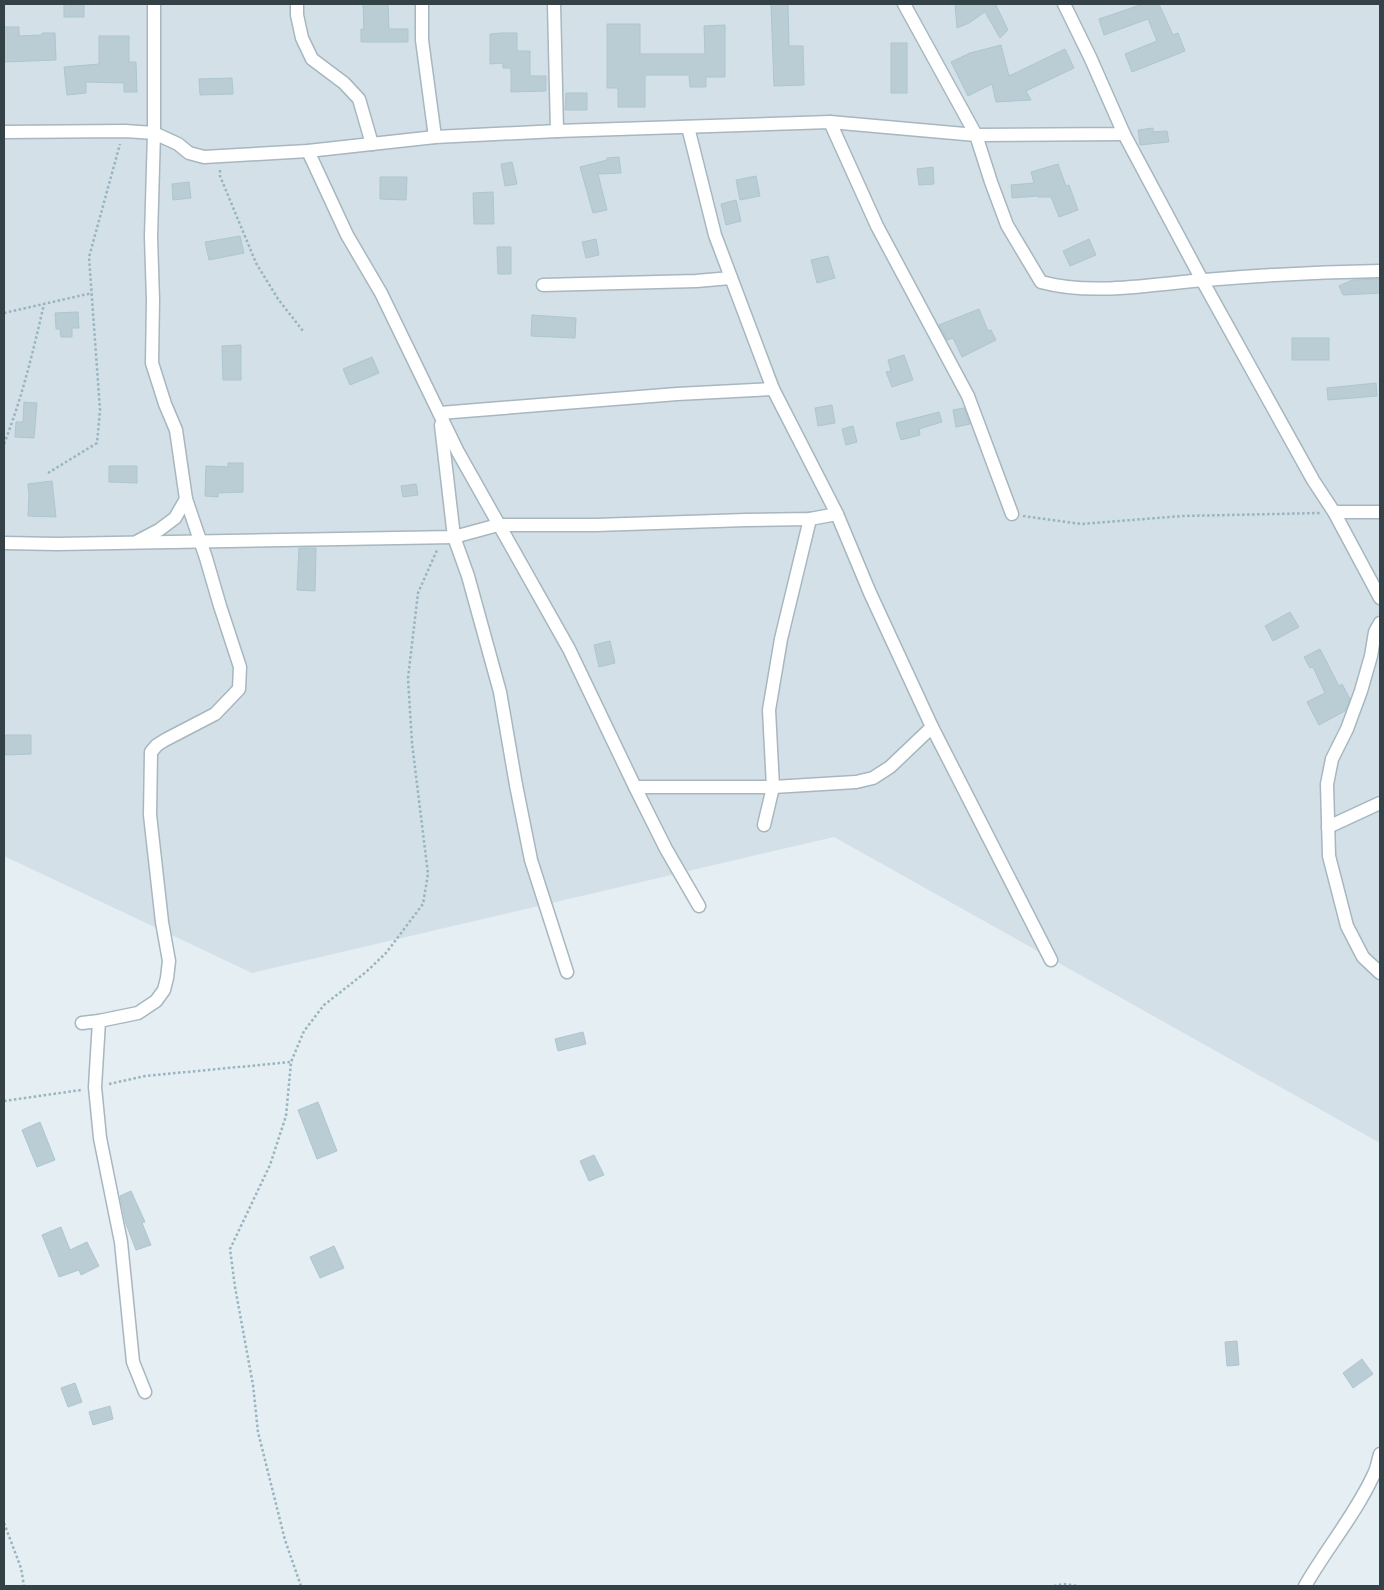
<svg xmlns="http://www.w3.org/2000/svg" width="1384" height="1590" font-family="'Space Grotesk',sans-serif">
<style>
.residential{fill:#d3e0e7}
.building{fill:#bacdd5;stroke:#adc6d0}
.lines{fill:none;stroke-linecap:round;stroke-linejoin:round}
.street-casing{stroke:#a7b7bf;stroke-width:15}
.path{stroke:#98b4c1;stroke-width:2.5;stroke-dasharray:2.5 2.5;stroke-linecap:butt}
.street{stroke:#fff;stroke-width:12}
</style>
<rect width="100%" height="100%" fill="#e5eef3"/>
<polygon class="residential" points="4,4 1380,4 1380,1143 834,837 252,973 4,856"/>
<g class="building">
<rect x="64" y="4" width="20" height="13"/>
<polygon points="363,4 388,4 389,29 408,29 408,42 361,42 361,29 364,29"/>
<polygon points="771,4 788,4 789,46 803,46 804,85 774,86"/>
<polygon points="955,4 997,4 996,5 1008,30 1000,38 985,12 969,23 957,28"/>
<polygon points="1143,4 1159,4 1173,35 1178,33 1185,51 1132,72 1125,54 1157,41 1148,19 1104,35 1099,19"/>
<polygon points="607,24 640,24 640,54 705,54 704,26 725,25 725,77 706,77 706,87 690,87 689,75 645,75 645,107 618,107 618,88 607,88"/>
<polygon points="4,27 19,27 19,36 42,35 42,33 55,33 56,60 4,62"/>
<polygon points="501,33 517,33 517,51 530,51 530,76 546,76 546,91 511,92 511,68 503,68 503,63 490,64 490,34"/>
<polygon points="99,36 129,36 129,62 136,62 137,92 124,92 124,83 86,82 86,93 67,95 64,67 99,64"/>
<rect x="891" y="43" width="16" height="50"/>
<polygon points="1001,45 1009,76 1065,49 1074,68 1026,91 1031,100 996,102 992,84 968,96 951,62 970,53"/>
<polygon points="232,78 233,94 200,95 199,79"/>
<polygon points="566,93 587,93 587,110 565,110"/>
<polygon points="1153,128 1153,132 1167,131 1169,142 1140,145 1138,130"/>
<polygon points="619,157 621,173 598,174 607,210 593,213 580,167 607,160 607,158"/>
<polygon points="512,162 517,184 505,186 501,164"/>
<polygon points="1058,164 1066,186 1069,185 1078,210 1059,217 1051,197 1038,197 1038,196 1012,198 1011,185 1034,183 1031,172"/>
<polygon points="933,167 934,184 919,185 917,169"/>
<polygon points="756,176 760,196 740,200 736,180"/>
<polygon points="380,177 407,177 406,200 380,199"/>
<polygon points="189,182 191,198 173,200 172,184"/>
<polygon points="493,192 494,224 474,224 473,193"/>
<polygon points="736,200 741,221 726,225 721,204"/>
<polygon points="240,236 244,253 209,260 205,242"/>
<polygon points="596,239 599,255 586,258 582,242"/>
<polygon points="1089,239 1096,255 1070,266 1063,251"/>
<polygon points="497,247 511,247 511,274 498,274"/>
<polygon points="828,256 835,278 817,283 811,260"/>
<polygon points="1380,279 1380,293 1343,295 1339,286 1352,280"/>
<polygon points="979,309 988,331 991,330 996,340 962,357 953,338 947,340 939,325"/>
<polygon points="78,312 79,328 72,328 72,337 61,337 60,329 56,329 55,313"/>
<polygon points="532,315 576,318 575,338 531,336"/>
<rect x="1292" y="338" width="37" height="22"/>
<polygon points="241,345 241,380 223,380 222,346"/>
<polygon points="904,355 913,380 892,387 886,372 891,371 888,360"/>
<polygon points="372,357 379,373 350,385 343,369"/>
<polygon points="1376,383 1377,396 1328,400 1327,388"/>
<polygon points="24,402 37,403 34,438 15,437 16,422 23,422"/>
<polygon points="832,405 835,423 818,426 815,408"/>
<polygon points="964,408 970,424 956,427 953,410"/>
<polygon points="939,412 942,422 919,429 920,435 901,440 896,423"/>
<polygon points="853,426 857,442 846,445 842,429"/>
<polygon points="228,463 243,463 243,492 218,493 218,497 205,496 206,466 228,467"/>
<polygon points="109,466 137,466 137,483 109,482"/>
<polygon points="52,481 56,517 28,516 29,495 28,484"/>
<polygon points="416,484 418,495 403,497 401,486"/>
<polygon points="299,548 316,548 315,591 297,590"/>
<polygon points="1290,612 1299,627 1273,641 1265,626"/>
<polygon points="610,641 615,663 599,667 594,645"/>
<polygon points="1320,649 1339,686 1342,684 1350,699 1345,711 1319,725 1307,702 1325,693 1313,667 1310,668 1304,657"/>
<polygon points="5,735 31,735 31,754 5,755"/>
<polygon points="583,1032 586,1044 558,1051 555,1039"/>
<polygon points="318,1102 337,1151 317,1159 298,1110"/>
<polygon points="40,1122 55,1160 37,1167 22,1130"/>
<polygon points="594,1155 604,1175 589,1181 580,1161"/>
<polygon points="131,1191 145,1222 142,1223 151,1245 136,1250 126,1224 120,1196"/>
<polygon points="61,1227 70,1250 87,1242 99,1266 81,1275 79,1270 59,1277 42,1235"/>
<polygon points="334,1246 344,1268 320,1278 310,1257"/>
<polygon points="1237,1341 1239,1365 1227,1366 1225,1342"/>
<polygon points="1362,1359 1373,1374 1353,1388 1343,1373"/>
<polygon points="75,1383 82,1402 68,1407 61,1388"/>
<polygon points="110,1406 113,1419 93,1425 89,1412"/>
</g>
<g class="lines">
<defs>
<g id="street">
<polyline points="297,4 297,15 302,38 312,59 344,83 359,99 372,144"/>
<polyline points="422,4 422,40 435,137"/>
<polyline points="554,4 557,131"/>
<path d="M904 4 976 135 991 182 1007 225 1041 282C1092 296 1153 284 1205 280 1263 275 1322 272 1380 271"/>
<polyline points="830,122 877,226 968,396 1012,514"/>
<polyline points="688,127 715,235 773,389 837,514 870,593 932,727 1051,960"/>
<polyline points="4,132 125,131 154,133 154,4"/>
<polyline points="1124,134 1202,280 1313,480 1334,512 1380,598"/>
<polyline points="308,151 347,235 381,293 458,452 569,649 635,787 666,849 699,906"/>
<polyline points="543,285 696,281 731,278"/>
<polyline points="440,413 677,394 773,389"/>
<polyline points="441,425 454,537 468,576 500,692 516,785 531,860 567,972"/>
<polyline points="1334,512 1380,512"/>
<polyline points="138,541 159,530 175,518 186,499"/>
<polyline points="4,543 57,544 454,537 498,525 596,525 746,520 810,519 837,514"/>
<polyline points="1380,623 1375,632 1371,656 1361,691 1347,729 1332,759 1327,784 1329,856 1347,926 1363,957 1380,973"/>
<polyline points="635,787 773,787 856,782 873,778 890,767 932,727"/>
<polyline points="764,825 773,787 769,710 781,639 810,519"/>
<polyline points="1328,827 1380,803"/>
<polyline points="99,1021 95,1087 100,1138 121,1242 133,1362 145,1392"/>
<polyline points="82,1023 99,1021 138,1013 156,1001 164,990 167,978 169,961 162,922 150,815 151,752 157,745 165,740 215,714 239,689 240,667 220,606 206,558 186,499 176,430 165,404 152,363 153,300 151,237 154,133 178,144 189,153 204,157 308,151 435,137 557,131 830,122 976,135 1124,134 1090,57 1064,4"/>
<path d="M1305 1586C1326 1549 1355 1515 1373 1476 1377 1469 1378 1461 1380 1454"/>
</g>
</defs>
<use href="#street" class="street-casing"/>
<g class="path">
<polyline points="220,170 220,176 256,263 278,299 303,331"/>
<polyline points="4,313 92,293"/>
<path d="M4 444C22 398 33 352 44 304"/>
<polyline points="48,473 97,443 100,410 89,257 120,144"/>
<polyline points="1023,516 1081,524 1182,516 1320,513"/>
<polyline points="109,1084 145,1076 291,1062"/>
<polyline points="4,1101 81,1090"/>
<polyline points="4,1523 21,1568 24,1586"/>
<polyline points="301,1586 285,1540 258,1432 253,1385 235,1287 230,1249 270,1165 286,1116 291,1062 304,1031 324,1005 366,972 386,953 423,904 428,874 412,743 408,678 418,593 437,550"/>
<polyline points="1054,1586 1063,1584 1078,1586"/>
</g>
<use href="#street" class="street"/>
</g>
<rect width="1384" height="1590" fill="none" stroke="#344146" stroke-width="10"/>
</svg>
